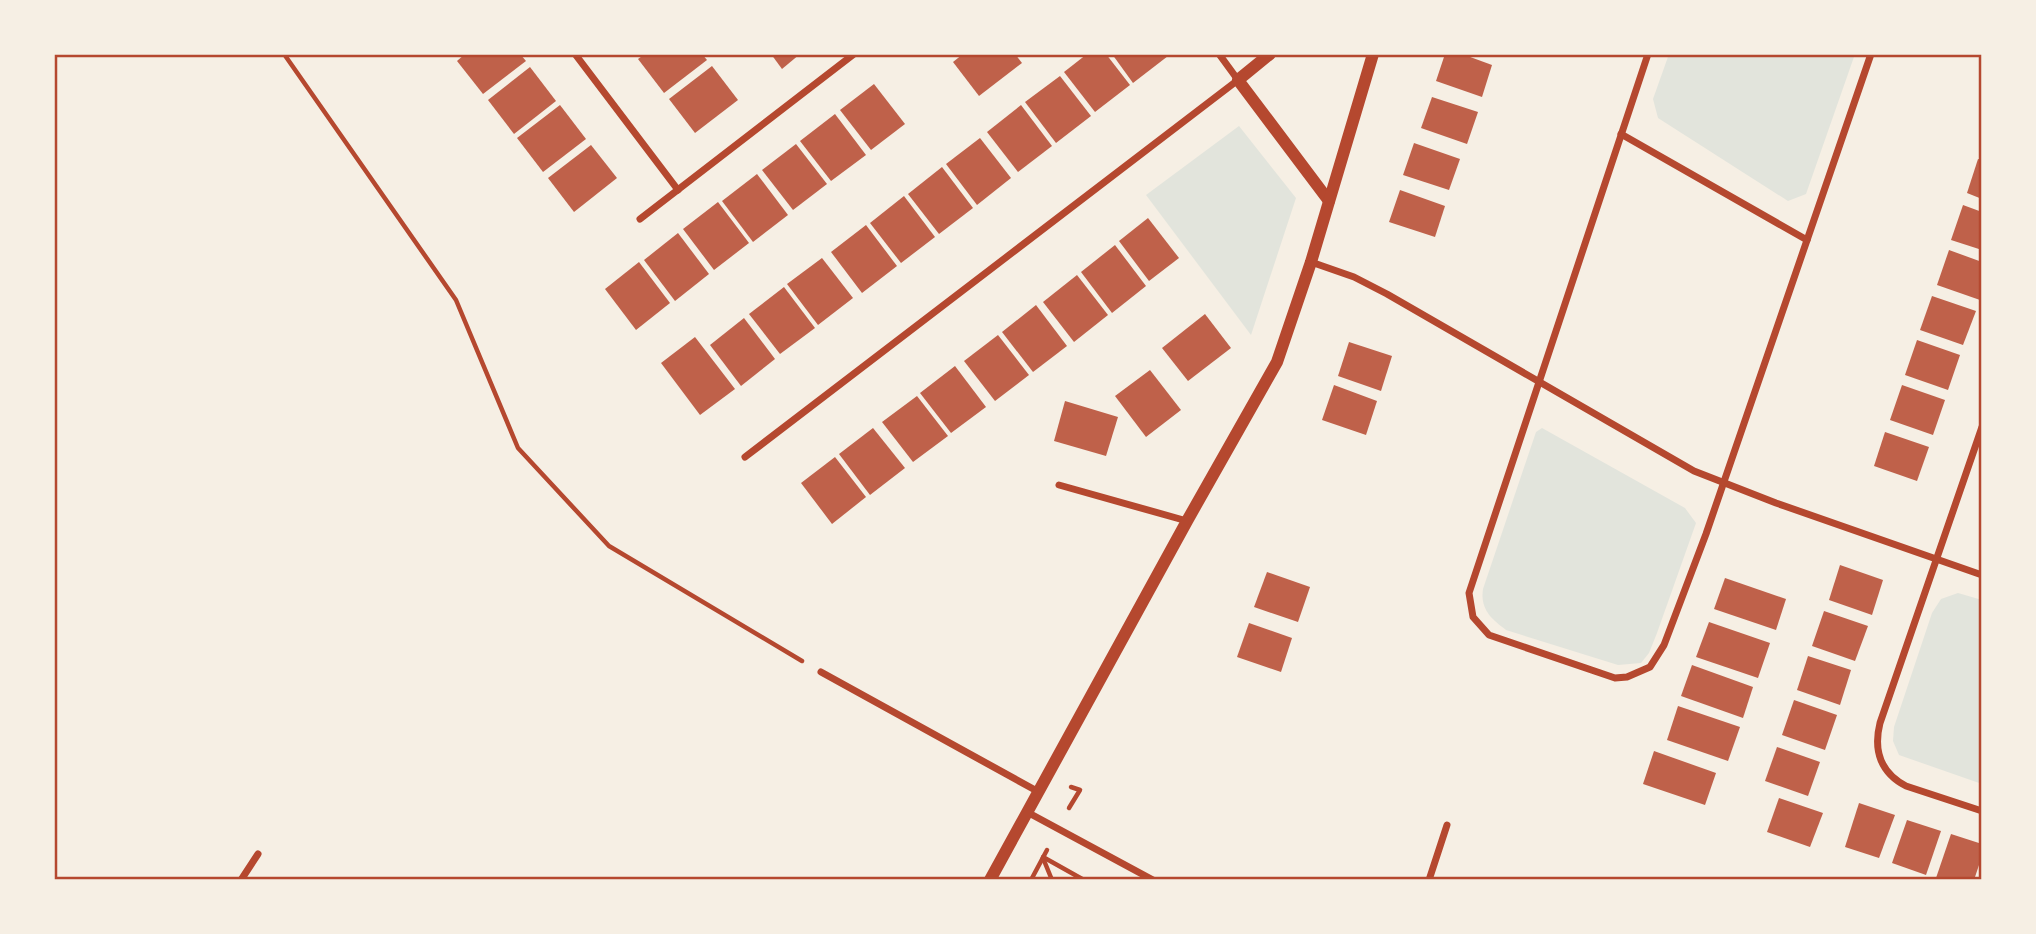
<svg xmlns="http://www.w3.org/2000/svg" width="2036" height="934" font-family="Spectral,serif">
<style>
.green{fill:#e2e4dc}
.building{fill:#bf614a}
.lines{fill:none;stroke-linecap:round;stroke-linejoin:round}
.path{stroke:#b5482f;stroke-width:4.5}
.minor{stroke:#b5482f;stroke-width:7}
.tertiary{stroke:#b5482f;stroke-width:12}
.neatline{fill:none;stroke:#b5482f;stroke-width:2.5}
</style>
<rect width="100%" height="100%" fill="#f6efe4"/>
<g class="green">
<polygon points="1669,54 1855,54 1806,194 1788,201 1658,118 1653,99"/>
<polygon points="1239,126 1296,198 1251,335 1146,195"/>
<path d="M1542 428 1685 508 1696 523 1657 633 1649 653 1641 663 1618 665 1506 630C1491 619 1480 609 1483 589L1536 432Z"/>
<polygon points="1958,593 1982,600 1982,784 1899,755 1893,741 1894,727 1932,613 1941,599"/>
</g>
<g class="building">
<polygon points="465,54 520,54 526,61 483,94 457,61"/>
<polygon points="645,54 702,54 707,60 664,93 638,59"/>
<polygon points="771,54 800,54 782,69"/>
<polygon points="963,54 1015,54 1022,63 979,96 953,62"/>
<polygon points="1087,54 1106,54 1130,85 1095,112 1064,72"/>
<polygon points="1112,54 1166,54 1168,56 1133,83"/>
<polygon points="1445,54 1462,54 1492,65 1482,97 1436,81"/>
<polygon points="712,66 738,100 695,133 669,99"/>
<polygon points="530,67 556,101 514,134 488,100"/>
<polygon points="1060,76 1091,116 1056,143 1025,102"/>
<polygon points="874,84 905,124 871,150 840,110"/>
<polygon points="1432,97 1478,112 1467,144 1421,128"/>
<polygon points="560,105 586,139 543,172 517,138"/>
<polygon points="1021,105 1052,146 1018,172 987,132"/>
<polygon points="835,114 866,155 831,181 800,141"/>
<polygon points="980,138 1011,178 977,205 946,164"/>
<polygon points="1414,143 1460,159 1449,190 1403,175"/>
<polygon points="796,144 827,184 793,210 762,170"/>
<polygon points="591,145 617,178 574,212 548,178"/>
<polygon points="1978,159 1982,160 1982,199 1967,193"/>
<polygon points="942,167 973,208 939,234 908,194"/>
<polygon points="757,174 788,215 753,242 722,201"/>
<polygon points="1400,190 1445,206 1435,237 1389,222"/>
<polygon points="904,196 935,237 901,263 870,223"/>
<polygon points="718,202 749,243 714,270 683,229"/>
<polygon points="1963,205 1982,212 1982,250 1951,240"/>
<polygon points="1148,218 1179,258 1149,281 1119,241"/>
<polygon points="866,225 897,266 862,293 831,252"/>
<polygon points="678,233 709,274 675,301 644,260"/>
<polygon points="1115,245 1146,286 1112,313 1081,272"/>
<polygon points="1949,250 1982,262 1980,300 1937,285"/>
<polygon points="822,258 853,298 818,325 787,284"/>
<polygon points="639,262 670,303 636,330 605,289"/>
<polygon points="1077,275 1108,315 1074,342 1043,302"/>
<polygon points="784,287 815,328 780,354 749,314"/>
<polygon points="1932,296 1976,311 1963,345 1920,330"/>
<polygon points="1036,305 1067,346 1033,372 1002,332"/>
<polygon points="1205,314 1231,348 1188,381 1162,348"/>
<polygon points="744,318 775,359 741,386 710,345"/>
<polygon points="998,335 1029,375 995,401 964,361"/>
<polygon points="695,337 735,389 700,415 661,363"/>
<polygon points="1917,340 1960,355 1948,390 1905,375"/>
<polygon points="1349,342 1392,356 1381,391 1338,376"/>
<polygon points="955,366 986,407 951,433 920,393"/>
<polygon points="1150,370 1181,410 1146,437 1115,396"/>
<polygon points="1334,385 1377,401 1366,435 1322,420"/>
<polygon points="1902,385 1945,400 1933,435 1890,420"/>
<polygon points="917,396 948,436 913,462 882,422"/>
<polygon points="1065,401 1118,417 1106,456 1054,441"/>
<polygon points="873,428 905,468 870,495 839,454"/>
<polygon points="1885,432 1929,447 1917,481 1874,466"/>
<polygon points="835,457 866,497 832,524 801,483"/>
<polygon points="1840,565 1883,580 1872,615 1829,600"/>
<polygon points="1267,572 1310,587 1298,622 1254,607"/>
<polygon points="1725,578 1786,599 1776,630 1714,609"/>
<polygon points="1824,611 1868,626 1855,661 1812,646"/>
<polygon points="1709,622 1770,643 1758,678 1696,657"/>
<polygon points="1249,623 1292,638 1281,672 1237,657"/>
<polygon points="1808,656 1851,670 1840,705 1797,690"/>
<polygon points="1692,665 1753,687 1743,718 1681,696"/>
<polygon points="1794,700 1837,715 1825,750 1782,735"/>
<polygon points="1678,706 1740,727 1728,761 1667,740"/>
<polygon points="1777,747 1820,762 1808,796 1765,781"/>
<polygon points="1654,751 1716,773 1705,805 1643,784"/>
<polygon points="1779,798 1823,813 1810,847 1767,832"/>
<polygon points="1859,803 1895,815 1879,858 1845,847"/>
<polygon points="1907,820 1941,831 1926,875 1892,863"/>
<polygon points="1951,834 1982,844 1982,856 1974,880 1942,880 1936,878"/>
</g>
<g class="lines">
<g class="path">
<polyline points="284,54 456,300 518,448 609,546 802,661"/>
<polyline points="1069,808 1080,790 1071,787"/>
<polyline points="1043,857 1084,880"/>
<polyline points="1043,858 1052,880"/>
<polyline points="1031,880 1047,850"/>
</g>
<g class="minor">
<polyline points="575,54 678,190"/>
<polyline points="1648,54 1469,593 1473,617 1489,635 1615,678 1627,677 1650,667 1664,645 1706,534 1871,54"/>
<polyline points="1621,134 1807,240"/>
<polyline points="640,219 854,54"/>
<polyline points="1311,262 1354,277 1387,294 1694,471 1776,503 1982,575"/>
<path d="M1982 427 1880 723C1873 751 1881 773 1906 786L1982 811"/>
<polyline points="745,457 1238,80 1219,54"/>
<polyline points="1059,485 1187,521"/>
<polyline points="821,672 1037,791"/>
<polyline points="1027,812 1153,880"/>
<polyline points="241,880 258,854"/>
<polyline points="1429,880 1447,825"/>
</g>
<g class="tertiary">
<polyline points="1270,54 1238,80 1329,201"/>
<polyline points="990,880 1187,521 1277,362 1311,262 1373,54"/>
</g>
</g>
<rect width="2036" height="934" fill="none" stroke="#f6efe4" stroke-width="112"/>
<rect x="56" y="56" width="1924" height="822" class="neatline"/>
</svg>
